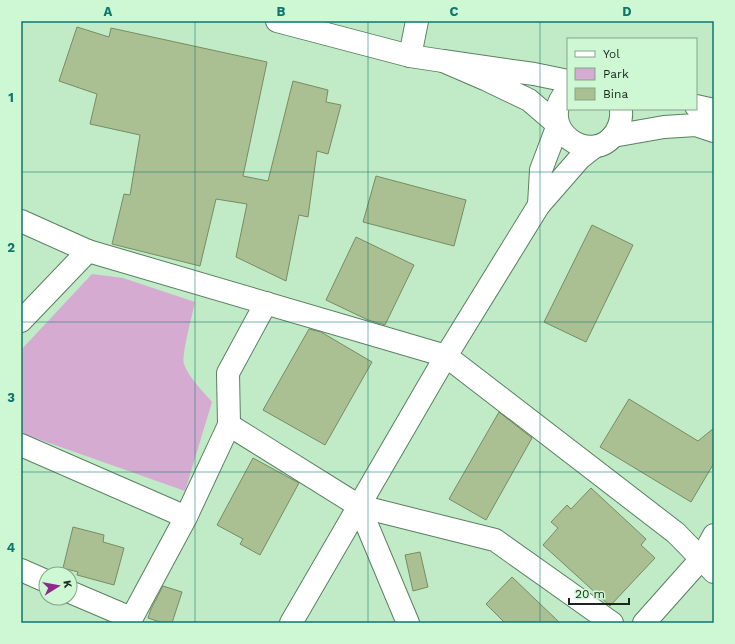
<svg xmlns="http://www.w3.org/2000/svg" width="735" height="644" font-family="'Work Sans',sans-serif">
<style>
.green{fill:#d5abd2}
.building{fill:#aac093;stroke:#788c61}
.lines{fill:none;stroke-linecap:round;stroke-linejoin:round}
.minor-casing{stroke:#59805f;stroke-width:24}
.major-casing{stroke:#59805f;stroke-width:24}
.minor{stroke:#fff;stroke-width:22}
.major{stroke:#fff;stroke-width:22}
.grid{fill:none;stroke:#0f766e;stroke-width:1;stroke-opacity:0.55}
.neatline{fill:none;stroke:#0f766e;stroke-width:1.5}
.grid-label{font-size:13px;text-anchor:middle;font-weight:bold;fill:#0f766e}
</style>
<rect width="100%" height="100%" fill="#c0ebc6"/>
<path class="green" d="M92 274 123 278 195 302C193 312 181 356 184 364 189 378 202 390 212 402L185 491 21 433V350Z"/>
<g class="building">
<polygon points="77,27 109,37 111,28 267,62 243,176 268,181 293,81 328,90 326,102 341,105 328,154 317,151 308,217 299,215 286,281 236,257 247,204 216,199 200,266 112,244 124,194 130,195 140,135 90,124 97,94 59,81"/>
<polygon points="376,176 466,200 454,246 363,222"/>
<polygon points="592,225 633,245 586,342 544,322"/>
<polygon points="356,237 414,265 385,325 368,320 326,300"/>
<polygon points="309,329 321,332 372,362 325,445 263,410"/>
<polygon points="629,399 698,441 714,428 714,463 691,502 600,447"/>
<polygon points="499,412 532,438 486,520 449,499"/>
<polygon points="253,458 299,483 260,555 240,544 243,539 217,525"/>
<polygon points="591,488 646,539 641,545 655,558 610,606 543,545 558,528 551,522 567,505 571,509"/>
<polygon points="73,527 104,535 103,542 124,548 114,585 77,575 78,572 63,568"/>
<polygon points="420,552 428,587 413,591 405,555"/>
<polygon points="512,577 560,623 505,623 486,604"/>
<polygon points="163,586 182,592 172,623 163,623 148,618 151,609"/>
</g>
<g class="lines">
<defs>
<g id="minor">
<polyline points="277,21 410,56 443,61"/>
<polyline points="410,56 417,21"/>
<polyline points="558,125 529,100 487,80 443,61 534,74 568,81"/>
<polyline points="21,221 88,251 446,356 676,533 714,572"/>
<polyline points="21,321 88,251"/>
<polyline points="229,425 359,506 495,540 612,623"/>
<polyline points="21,445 186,517"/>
<polyline points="359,506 408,623"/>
<polyline points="21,570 46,581"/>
<polyline points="70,592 131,618"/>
<polyline points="129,623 186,517 229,425 228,373 266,303"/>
<polyline points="644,623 701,559 714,535"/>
</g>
<g id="major">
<path d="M568 90C532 127 592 170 616 132 620 125 622 118 621 109"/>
<polyline points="696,106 714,110"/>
<polyline points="613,136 664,127 696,125 714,131"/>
<polyline points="539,205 541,170 558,125"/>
<polyline points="291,623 446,356 539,205 580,158 594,147"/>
</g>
</defs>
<use href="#minor" class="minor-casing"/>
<use href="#major" class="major-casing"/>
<use href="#minor" class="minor"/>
<use href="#major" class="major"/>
</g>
<path class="grid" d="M195 21V623M368 21V623M540 21V623M21 172H714M21 322H714M21 472H714"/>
<rect width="735" height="644" fill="none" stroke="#cdf8d3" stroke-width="44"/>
<rect x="567" y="38" width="130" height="72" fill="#cdf8d3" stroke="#85a589"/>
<rect x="575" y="51" width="20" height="6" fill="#ffffff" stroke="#85a589"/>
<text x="603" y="58" font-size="12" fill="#18291b">Yol</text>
<rect x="575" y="68" width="20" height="12" fill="#d5abd2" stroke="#85a589"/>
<text x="603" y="78" font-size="12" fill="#18291b">Park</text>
<rect x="575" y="88" width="20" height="12" fill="#aac093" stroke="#85a589"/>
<text x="603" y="98" font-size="12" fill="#18291b">Bina</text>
<g transform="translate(58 586) rotate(79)"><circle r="19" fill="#cdf8d3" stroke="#85a589"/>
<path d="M0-3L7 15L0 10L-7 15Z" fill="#90298e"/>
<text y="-6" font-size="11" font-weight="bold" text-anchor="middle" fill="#18291b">K</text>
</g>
<path d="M569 598v6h60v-6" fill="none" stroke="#18291b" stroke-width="2"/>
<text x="575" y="598" font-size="12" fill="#18291b" stroke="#cdf8d3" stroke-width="3" paint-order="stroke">20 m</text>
<rect x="22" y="22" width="691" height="600" class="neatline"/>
<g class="grid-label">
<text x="108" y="16">A</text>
<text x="281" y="16">B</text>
<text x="454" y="16">C</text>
<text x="627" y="16">D</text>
<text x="11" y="102">1</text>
<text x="11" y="252">2</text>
<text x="11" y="402">3</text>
<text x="11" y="552">4</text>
</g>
</svg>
